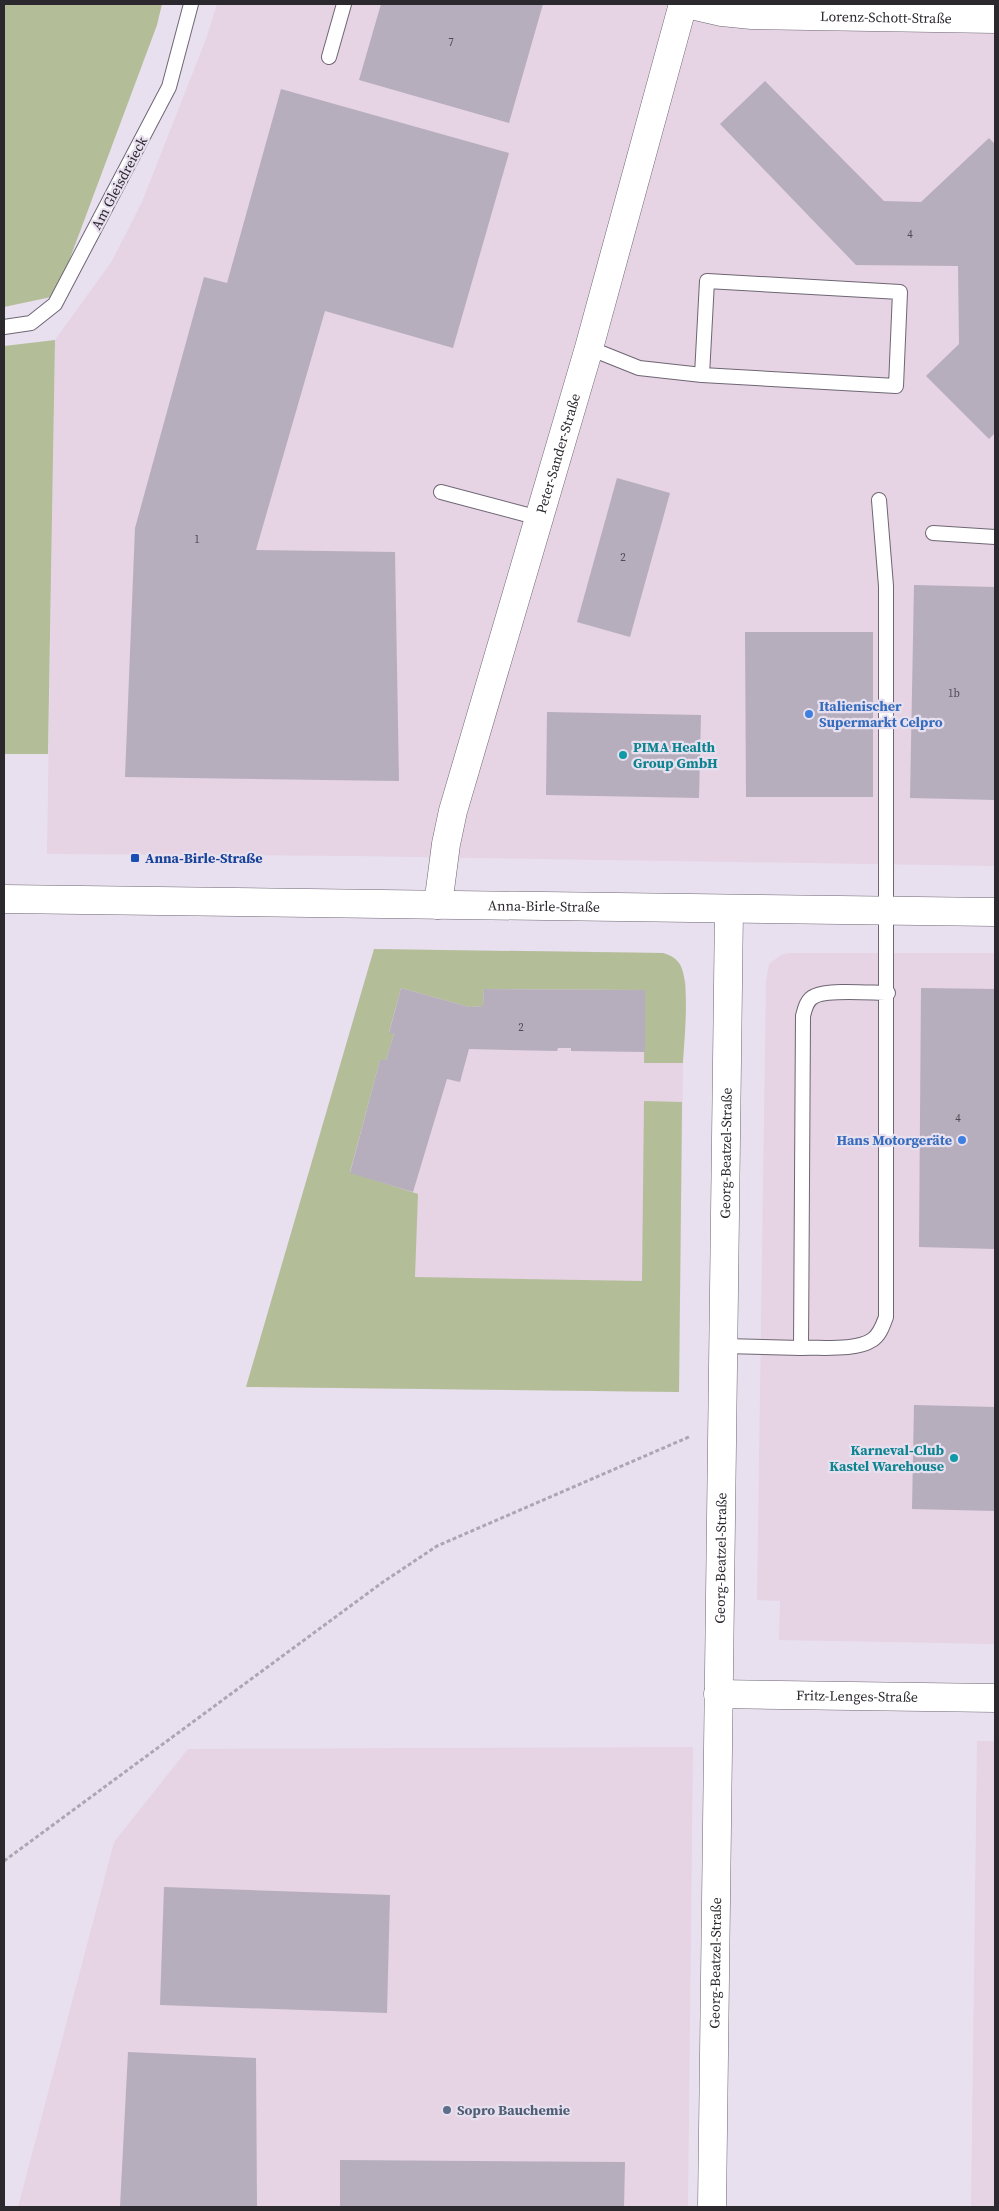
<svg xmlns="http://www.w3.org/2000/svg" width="999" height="2211" font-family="'Source Serif 4',serif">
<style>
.commercial{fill:#e6d3e3}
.green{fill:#b3be99}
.building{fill:#b6aebd}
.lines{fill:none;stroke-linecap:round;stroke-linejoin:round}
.service-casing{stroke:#6e6674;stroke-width:16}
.minor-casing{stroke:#6e6674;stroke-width:29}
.path{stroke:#ada6b2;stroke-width:3;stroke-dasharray:4 2.5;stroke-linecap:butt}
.service{stroke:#fff;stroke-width:14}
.minor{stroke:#fff;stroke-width:28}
.shop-dot{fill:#3f7fe0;stroke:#e8e0ef;stroke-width:2}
.culture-dot{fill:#0f9aa8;stroke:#e8e0ef;stroke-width:2}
.transit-dot{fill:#1a4fb4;stroke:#e8e0ef;stroke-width:2}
.service-dot{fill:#5c6f8a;stroke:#e8e0ef;stroke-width:2}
.labels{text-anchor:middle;stroke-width:4.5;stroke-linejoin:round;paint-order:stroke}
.number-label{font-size:11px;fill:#4e4a52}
.street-label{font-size:14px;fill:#2b282e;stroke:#e8e0ef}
.shop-label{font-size:14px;font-weight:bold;fill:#366cbe;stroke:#e8e0ef;text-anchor:start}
.culture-label{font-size:14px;font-weight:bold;fill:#0d838f;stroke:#e8e0ef;text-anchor:start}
.transit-label{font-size:14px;font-weight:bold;fill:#164399;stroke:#e8e0ef;text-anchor:start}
.service-label{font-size:14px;font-weight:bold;fill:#4e5e75;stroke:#e8e0ef;text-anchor:start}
</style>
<rect width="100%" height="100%" fill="#e8e0ef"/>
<g class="commercial">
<polygon points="217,4 995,4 995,866 355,856 47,854 55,340 112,261 142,202 206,39"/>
<polygon points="374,949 663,953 671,956 680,964 686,983 683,1063 679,1392 246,1387"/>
<polygon points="790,953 995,953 995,1644 779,1640 780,1601 757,1600 766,981 769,964 781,955"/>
<polygon points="977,1741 995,1741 995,2207 971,2207"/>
<polygon points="693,1747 688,2207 18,2207 114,1842 188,1749"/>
</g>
<g class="green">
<polygon points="4,4 162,4 157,25 56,296 4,307"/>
<polygon points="55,340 48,754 4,754 4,346"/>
<path d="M374 949 663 953C669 955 675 957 679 963 691 979 684 1041 683 1063H644L645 990 484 989 483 1006 469 1007 401 988 389 1032 394 1034 386 1060H380L350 1172 418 1194 415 1277 642 1281 644 1101 682 1102 679 1392 246 1387Z"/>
</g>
<g class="building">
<polygon points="381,4 543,4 509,123 359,80"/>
<polygon points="765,81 884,201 921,202 989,138 995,144 995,433 989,439 926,376 959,344 958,266 856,265 720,124"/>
<polygon points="281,89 509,153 453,348 325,311 256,550 395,552 399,781 125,777 135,528 204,277 227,283"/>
<polygon points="617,478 670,493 630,637 577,622"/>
<polygon points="914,585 995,587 995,800 910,798"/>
<polygon points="745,632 873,632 873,797 746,797"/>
<polygon points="547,712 701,715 699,798 546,795"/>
<polygon points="401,988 469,1007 483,1006 484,989 645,990 645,1052 571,1051 571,1048 558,1048 557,1051 469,1049 460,1082 447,1079 413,1192 350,1173 380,1060 386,1060 394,1034 389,1033"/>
<polygon points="921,988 995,989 995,1249 919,1247"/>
<polygon points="914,1405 995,1407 995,1511 912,1509"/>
<polygon points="164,1887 390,1895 387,2013 160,2005"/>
<polygon points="128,2052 256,2058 257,2207 120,2207"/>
<polygon points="340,2160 625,2162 624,2207 340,2207"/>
</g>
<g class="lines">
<defs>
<g id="service">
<polyline points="329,57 344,4"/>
<polyline points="4,327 31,323 55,304 169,87 191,4"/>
<polyline points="589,348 639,368 702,375 707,281 900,292 896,386 702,375"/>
<polyline points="441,492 539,518"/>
<path d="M879 500 886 586V1317C883 1325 880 1335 872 1340 856 1351 821 1347 801 1348L803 1016C805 1008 807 999 815 996 828 989 872 993 888 993"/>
<polyline points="933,533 995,537"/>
<polyline points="724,1346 801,1348"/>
</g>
<g id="minor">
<path id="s1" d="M687 4 722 12 752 15 995 19"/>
<path id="s2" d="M4 899 995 912"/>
<path id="s3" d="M438 905 446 844 453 811 589 348 683 4"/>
<path id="s4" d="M718 1694 995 1698"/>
<path id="s5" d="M712 2207 729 909"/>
</g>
</defs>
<use href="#service" class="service-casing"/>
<use href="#minor" class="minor-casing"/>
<polyline class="path" points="4,1861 383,1582 437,1546 691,1436"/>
<use href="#service" class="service"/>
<use href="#minor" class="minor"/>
</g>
<g class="shop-dot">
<circle cx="809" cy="714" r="5"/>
<circle cx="962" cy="1140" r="5"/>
</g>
<g class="culture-dot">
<circle cx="623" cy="755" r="5"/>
<circle cx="954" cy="1458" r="5"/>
</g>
<rect class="transit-dot" x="130" y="853" width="10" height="10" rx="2.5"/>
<circle class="service-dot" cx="447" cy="2110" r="5"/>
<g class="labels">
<g class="number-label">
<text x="451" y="46">7</text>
<text x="910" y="238">4</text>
<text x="197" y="543">1</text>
<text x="623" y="561">2</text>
<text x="954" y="697">1b</text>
<text x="521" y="1031">2</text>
<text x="958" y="1122">4</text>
</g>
<g class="street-label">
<text dy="5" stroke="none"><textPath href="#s1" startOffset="200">Lorenz-Schott-Straße</textPath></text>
<text transform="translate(119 183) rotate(-62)" y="5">Am Gleisdreieck</text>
<text dy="5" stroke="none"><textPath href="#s3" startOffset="468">Peter-Sander-Straße</textPath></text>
<text dy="5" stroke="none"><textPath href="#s2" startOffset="540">Anna-Birle-Straße</textPath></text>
<text dy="5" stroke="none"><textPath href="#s5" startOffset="1054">Georg-Beatzel-Straße</textPath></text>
<text dy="5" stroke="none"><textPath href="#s5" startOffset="649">Georg-Beatzel-Straße</textPath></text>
<text dy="5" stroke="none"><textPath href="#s4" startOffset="139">Fritz-Lenges-Straße</textPath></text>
<text dy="5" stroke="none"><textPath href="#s5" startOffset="244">Georg-Beatzel-Straße</textPath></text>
</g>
<g class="shop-label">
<text x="819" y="711">Italienischer<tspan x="819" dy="16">Supermarkt Celpro</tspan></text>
<text x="952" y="1145" text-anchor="end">Hans Motorgeräte</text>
</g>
<g class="culture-label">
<text x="633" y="752">PIMA Health<tspan x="633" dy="16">Group GmbH</tspan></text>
<text x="944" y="1455" text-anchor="end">Karneval-Club<tspan x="944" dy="16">Kastel Warehouse</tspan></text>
</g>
<g class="transit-label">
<text x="145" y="863">Anna-Birle-Straße</text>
</g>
<g class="service-label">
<text x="457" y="2115">Sopro Bauchemie</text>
</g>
</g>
<rect width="999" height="2211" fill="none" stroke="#2b282e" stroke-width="10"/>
</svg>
